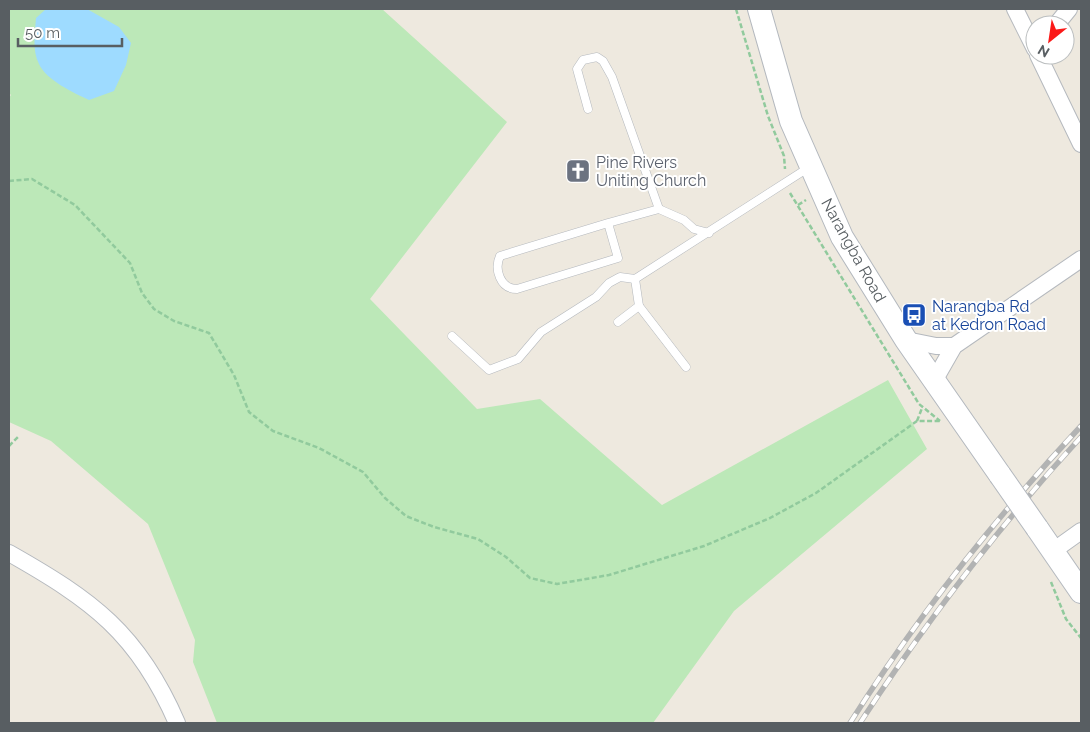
<svg xmlns="http://www.w3.org/2000/svg" width="1090" height="732" font-family="Raleway,sans-serif">
<style>
.green{fill:#bce8b8}
.water{fill:#9edbff}
.lines{fill:none;stroke-linecap:round;stroke-linejoin:round}
.service-casing{stroke:#b5b9be;stroke-width:9}
.minor-casing{stroke:#b5b9be;stroke-width:18}
.secondary-casing{stroke:#b3b8be;stroke-width:24}
.path{stroke:#91ca9d;stroke-width:2.5;stroke-dasharray:5 2.5;stroke-linecap:butt}
.service{stroke:#fff;stroke-width:8}
.minor{stroke:#fff;stroke-width:16}
.secondary{stroke:#fff;stroke-width:22}
.rail-casing{stroke:#b2b3b3;stroke-width:5.5}
.rail{stroke:#fff;stroke-width:4;stroke-dasharray:11;stroke-linecap:butt}
.secondary-bridge-casing{stroke:#b3b8be;stroke-width:24;stroke-linecap:butt}
.secondary-bridge{stroke:#fff;stroke-width:22}
.labels{text-anchor:middle;stroke-width:4;stroke-linejoin:round;paint-order:stroke}
.worship-label{font-size:16px;fill:#5b616d;stroke:#fff;text-anchor:start}
.street-label{font-size:16px;fill:#585e62;stroke:#fff}
.transit-label{font-size:16px;fill:#164399;stroke:#fff;text-anchor:start}
</style>
<rect width="100%" height="100%" fill="#eee9df"/>
<polygon class="green" points="9,9 382,9 507,122 370,299 477,409 540,399 662,505 888,380 927,449 734,611 653,723 217,723 193,662 195,640 148,524 51,441 9,422 9,98 11,95 9,93"/>
<path class="water" d="M46 9H87L119 27 131 43 126 65 114 91 89 100C74 93 46 80 39 64 32 51 35 32 36 18Z"/>
<g class="lines">
<defs>
<g id="service">
<polyline points="588,109 577,69 583,60 597,57 603,61 612,77 659,209"/>
<path d="M608 223 500 256C494 269 500 289 517 289L618 258 608 223 659 209 684 220 694 229 709 233"/>
<polyline points="639,306 686,367"/>
<polyline points="618,322 639,306 635,279"/>
<polyline points="452,336 489,370 518,359 541,332 596,297 609,283 620,277 635,279 808,168"/>
</g>
<g id="minor">
<polyline points="1015,9 1035,49"/>
<polyline points="1056,25 1069,9"/>
<polyline points="1038,55 1081,144"/>
<polyline points="906,340 936,346 954,346"/>
<polyline points="934,381 954,346 1081,259"/>
<polyline points="1053,551 1081,531"/>
<path d="M9 553C92 600 138 633 177 723"/>
</g>
<g id="secondary">
<polyline points="759,9 791,121 842,237 906,340 1000,475"/>
<polyline points="1037,528 1081,592"/>
</g>
</defs>
<use href="#service" class="service-casing"/>
<use href="#minor" class="minor-casing"/>
<use href="#secondary" class="secondary-casing"/>
<g class="path">
<polyline points="736,9 768,116 784,156 785,169"/>
<polyline points="9,181 32,179 75,205 130,263 142,293 154,309 174,321 209,333 234,375 249,412 273,431 319,448 363,472 385,498 406,516 434,527 478,539 506,557 530,578 557,584 609,575 704,546 770,518 816,493 917,421 940,421"/>
<polyline points="790,193 919,404 940,421"/>
<polyline points="798,205 806,200"/>
<polyline points="917,421 922,408"/>
<polyline points="9,446 18,437"/>
<polyline points="1051,582 1066,619 1081,638"/>
</g>
<use href="#service" class="service"/>
<use href="#minor" class="minor"/>
<use href="#secondary" class="secondary"/>
<defs>
<g id="rail">
<path d="M850 723C917 617 996 517 1081 426"/>
<path d="M860 723C926 622 999 526 1081 437"/>
</g>
</defs>
<use href="#rail" class="rail-casing"/>
<use href="#rail" class="rail"/>
<defs>
<polyline id="secondary-bridge" points="1000,475 1037,528"/>
</defs>
<use href="#secondary-bridge" class="secondary-bridge-casing"/>
<use href="#secondary-bridge" class="secondary-bridge"/>
</g>
<defs>
<symbol id="church-square" viewBox="-11 -11 22 22"><rect x="-9" y="-9" width="18" height="18" rx="4" fill="#6b7280" stroke="#fff"/><path d="M-1.2-6h2.4v3.5h3.3v2.4h-3.3V6h-2.4V-.1h-3.3v-2.4h3.3Z" fill="#fff"/></symbol>
<symbol id="bus-square" viewBox="-11 -11 22 22"><rect x="-9" y="-9" width="18" height="18" rx="4" fill="#1a4fb4" stroke="#fff"/><path d="M-5-6H5V4H4V6H2V4H-2V6H-4V4H-5ZM-3.5-4V0h7V-4ZM-3.5 1.2v1.5H-2V1.2ZM2 1.2v1.5H3.5V1.2Z" fill="#fff"/></symbol>
</defs>
<g fill-rule="evenodd">
<use href="#church-square" x="564" y="157" width="28" height="28"/>
<use href="#bus-square" x="900" y="301" width="28" height="28"/>
</g>
<g class="labels">
<g class="worship-label">
<text x="596" y="168">Pine Rivers<tspan x="596" dy="18">Uniting Church</tspan></text>
</g>
<g class="street-label">
<text transform="translate(854 250) rotate(61)" y="6">Narangba Road</text>
</g>
<g class="transit-label">
<text x="932" y="312">Narangba Rd<tspan x="932" dy="18">at Kedron Road</tspan></text>
</g>
</g>
<rect width="1090" height="732" fill="none" stroke="#585e62" stroke-width="20"/>
<g transform="translate(1050 40) rotate(210)"><circle r="24" fill="#ffffff" stroke="#bcbfc0"/>
<path d="M0-4L9 19L0 12L-9 19Z" fill="#fb1918"/>
<text y="-8" font-size="14" font-weight="bold" text-anchor="middle" fill="#585e62">N</text>
</g>
<path d="M18 38v8h104v-8" fill="none" stroke="#585e62" stroke-width="2.5"/>
<text x="25" y="38" font-size="15" fill="#585e62" stroke="#ffffff" stroke-width="4" paint-order="stroke">50 m</text>
</svg>
